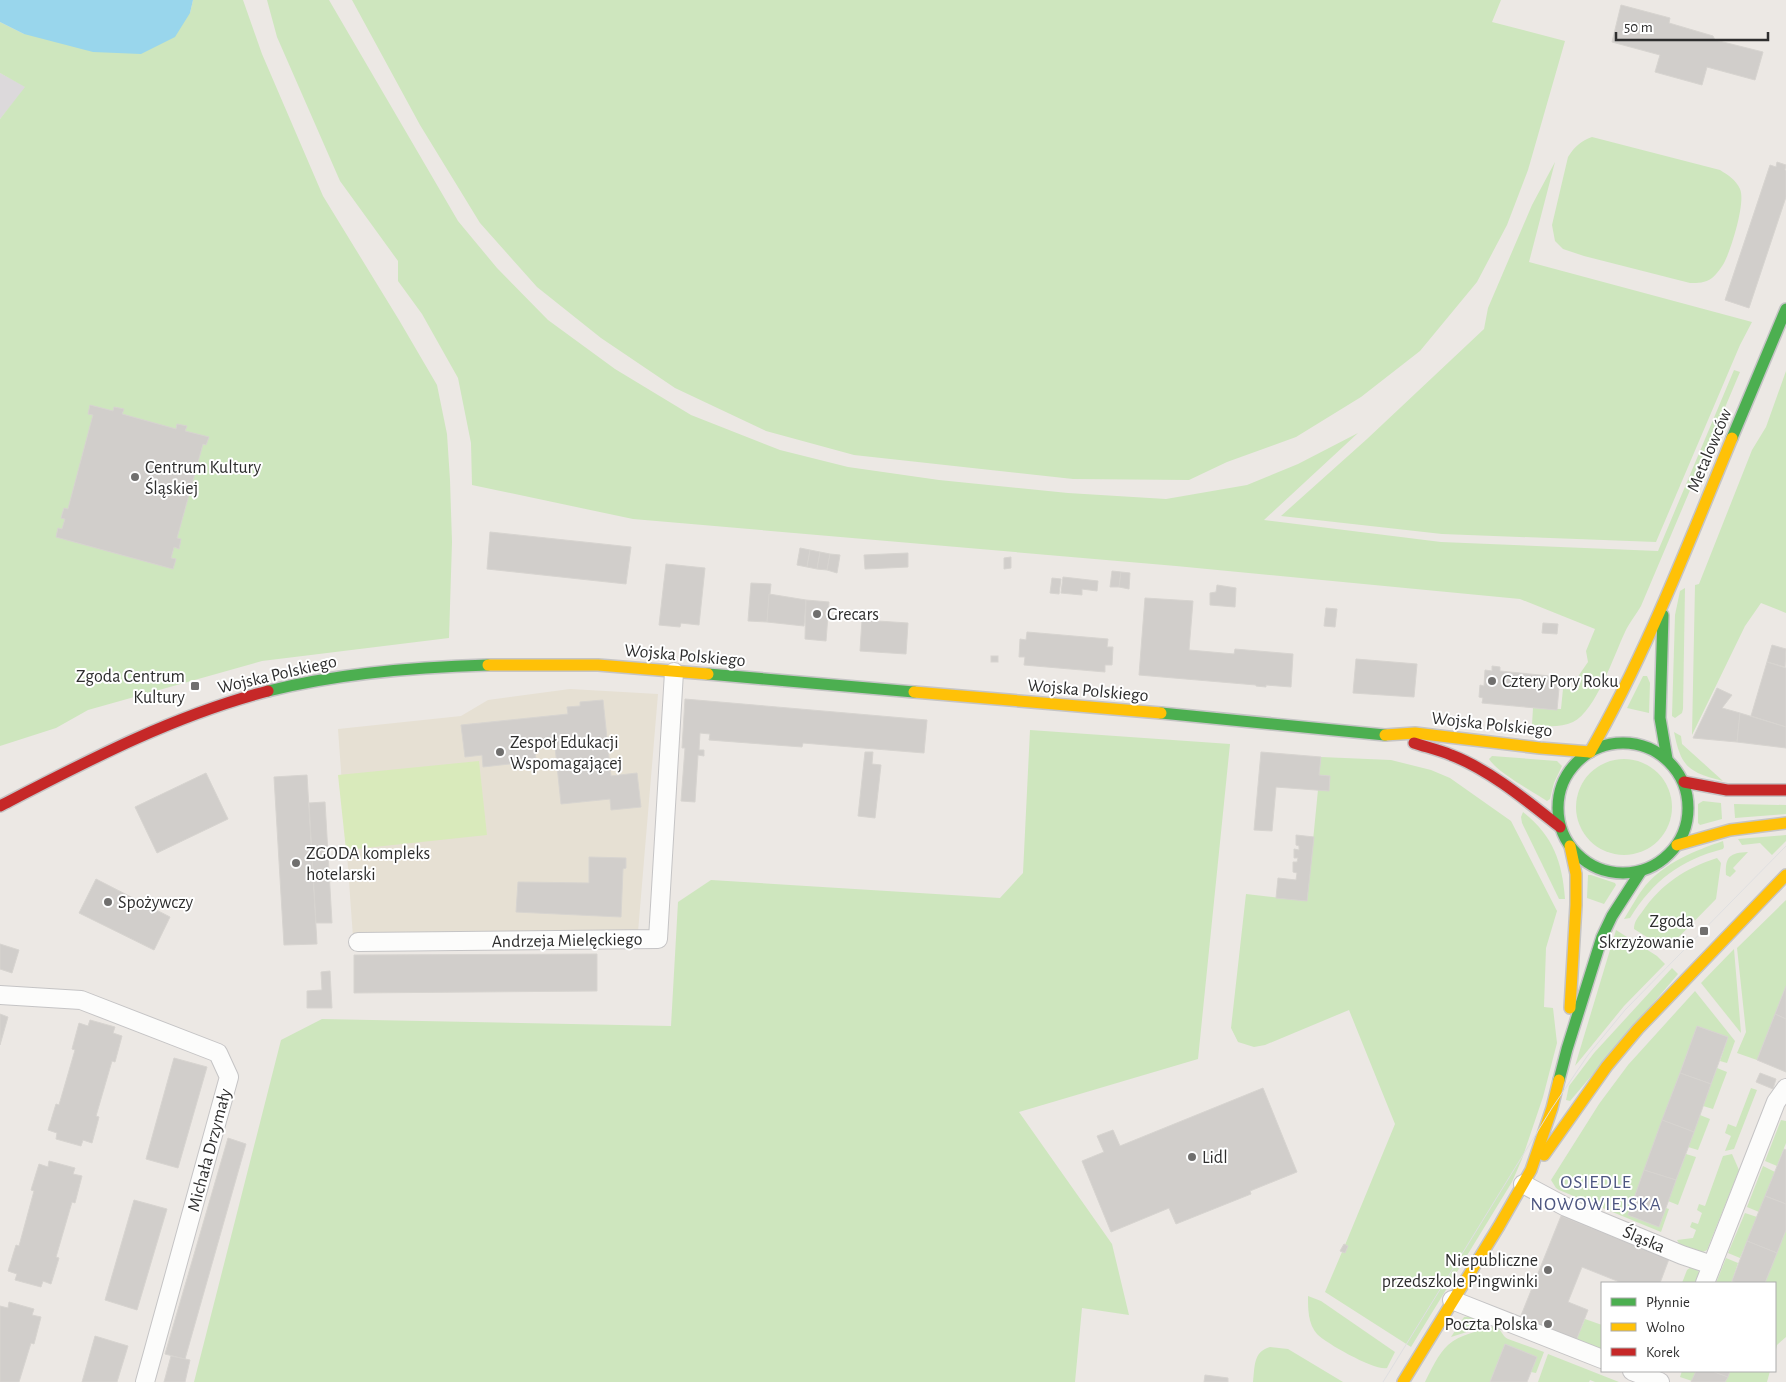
<svg xmlns="http://www.w3.org/2000/svg" width="1786" height="1382" font-family="'Alegreya Sans',sans-serif">
<style>
.industrial{fill:#dcd9db}
.education{fill:#e6e0d3}
.green{fill:#cee6be}
.pitch{fill:#d9eabb}
.water{fill:#99d6ec}
.building{fill:#d1cecb;stroke:#d7d4d0}
.lines{fill:none;stroke-linecap:round;stroke-linejoin:round}
.street-casing{stroke:#c5c4c5;stroke-width:20}
.fast-casing{stroke:#c5c4c5;stroke-width:14}
.slow-casing{stroke:#c5c4c5;stroke-width:14}
.jam-casing{stroke:#c5c4c5;stroke-width:14}
.street{stroke:#fcfcfb;stroke-width:18}
.fast{stroke:#4caf50;stroke-width:11}
.slow{stroke:#ffc107;stroke-width:11}
.jam{stroke:#c62828;stroke-width:11}
.tram{stroke:#dfdfe1;stroke-width:1}
.poi-dot{fill:#706f6e;stroke:#fff;stroke-width:2}
.labels{text-anchor:middle;stroke-width:4;stroke-linejoin:round;paint-order:stroke}
.street-label{font-size:18px;fill:#2e2e2e;stroke:#fff}
.poi-label{font-size:18px;fill:#2e2e2e;stroke:#fff;text-anchor:start}
.neighbourhood-label{font-size:19px;letter-spacing:1px;fill:#4d5680;stroke:#fff}
</style>
<rect width="100%" height="100%" fill="#ece8e4"/>
<polygon class="industrial" points="0,73 26,87 0,119"/>
<polygon class="education" points="570,689 658,694 638,932 353,937 338,729 461,716 488,700"/>
<g class="green">
<polygon points="193,0 243,0 262,54 323,196 399,320 437,385 447,434 450,480 452,542 449,638 262,661 88,710 56,728 0,746 0,119 25,87 0,73 0,22 24,34 190,13"/>
<path d="M267 0H329L458 221 497 268 548 320 615 369 691 415 780 450 848 467 939 480 1068 493 1166 499 1247 485 1298 464 1358 433 1264 520 1441 542 1658 551 1734 370 1740 372 1641 606C1636 615 1629 623 1625 632 1614 655 1596 711 1573 722 1560 728 1546 726 1532 725L1533 708 1561 709 1563 689 1578 690 1579 675 1588 662 1586 651 1595 629 1520 599 1176 566 633 519 472 485 471 443 458 378 422 314 398 281V261L340 181 277 37Z"/>
<polygon points="352,0 1501,0 1492,22 1565,41 1528,170 1507,225 1477,282 1420,351 1361,397 1296,437 1227,462 1189,480 1073,479 854,455 766,431 675,388 601,338 537,287 480,223 420,125"/>
<path d="M1592 137 1720 170C1728 175 1736 180 1740 189 1746 202 1731 250 1724 263 1721 268 1716 275 1712 278 1705 283 1698 283 1690 283L1584 256 1563 249 1555 241 1552 225 1568 157C1575 146 1581 141 1592 137Z"/>
<polygon points="1555,162 1529,262 1752,322 1740,345 1656,542 1442,534 1281,516 1367,439 1484,329 1488,308 1532,205"/>
<polygon points="1786,371 1786,613 1761,603 1745,626 1692,735 1695,585 1699,584 1752,450 1766,427"/>
<polygon points="1685,588 1683,709 1682,713 1675,718 1672,716 1675,615 1680,591"/>
<polygon points="1643,676 1647,676 1650,683 1649,713 1627,708"/>
<polygon points="1030,730 1230,744 1198,1059 1019,1112 1112,1244 1129,1315 1082,1308 1075,1382 194,1382 281,1040 322,1019 671,1026 678,902 711,880 1000,898 1023,873"/>
<path d="M1674 732 1681 736 1682 744 1723 781C1688 772 1681 767 1674 732Z"/>
<path d="M1492 756 1557 761 1562 766 1554 783 1550 799 1547 801C1532 791 1498 773 1489 759Z"/>
<polygon points="1321,757 1391,760 1431,770 1450,778 1511,821 1557,911 1546,948 1544,1007 1553,1008 1557,1043 1543,1097 1522,1159 1512,1182 1411,1347 1325,1292 1342,1252 1345,1253 1348,1246 1345,1245 1395,1124 1349,1010 1265,1045 1254,1047 1238,1042 1231,1028 1246,894 1307,901 1318,790 1329,791 1330,776 1319,775"/>
<circle cx="1624" cy="807" r="48"/>
<polygon points="1703,801 1721,803 1722,819 1700,825 1698,823 1698,804"/>
<polygon points="1734,804 1786,805 1786,814 1735,818"/>
<path d="M1523 812C1553 836 1562 861 1565 899H1559L1522 823 1521 817Z"/>
<polygon points="1786,835 1786,841 1772,855 1760,843 1742,845 1738,839"/>
<path d="M1723 841 1724 847 1723 849C1680 860 1653 881 1630 918L1624 919C1631 908 1637 896 1645 886 1666 862 1694 851 1723 841Z"/>
<path d="M1748 852 1733 868 1736 871 1730 877 1726 875C1725 856 1730 853 1748 852Z"/>
<path d="M1717 858 1721 863 1716 899 1668 948 1663 947 1634 929C1634 922 1638 917 1642 912 1661 884 1686 868 1717 858Z"/>
<polygon points="1588,875 1591,875 1615,883 1616,885 1604,904 1587,898"/>
<polygon points="1786,900 1786,986 1757,1060 1737,1053 1746,1032 1737,948"/>
<polygon points="1616,930 1657,956 1665,964 1624,1006 1575,1066"/>
<polygon points="1734,949 1741,1033 1701,983"/>
<polygon points="1672,968 1678,974 1570,1101 1566,1100 1569,1086 1594,1053"/>
<polygon points="1695,991 1735,1041 1727,1063 1720,1061 1728,1037 1697,1026 1628,1215 1659,1227 1666,1208 1669,1209 1661,1232 1559,1190 1556,1188 1551,1180 1599,1104 1628,1065"/>
<polygon points="1717,1068 1727,1072 1713,1109 1703,1106"/>
<polygon points="1751,1088 1757,1090 1734,1149 1725,1151 1731,1136 1725,1133 1728,1124 1736,1127"/>
<polygon points="1700,1115 1710,1119 1698,1150 1688,1147"/>
<polygon points="1781,1120 1786,1121 1786,1143 1777,1166 1765,1161"/>
<polygon points="1686,1154 1696,1157 1678,1205 1668,1201"/>
<polygon points="1732,1154 1739,1170 1707,1250 1701,1253 1681,1247 1677,1240 1693,1238 1696,1230 1690,1227 1692,1222 1698,1224 1702,1213 1697,1210 1699,1204 1705,1206 1723,1156"/>
<polygon points="1763,1166 1775,1172 1759,1212 1747,1207"/>
<polygon points="1745,1213 1757,1217 1740,1258 1728,1253"/>
<polygon points="1786,1230 1786,1337 1777,1345 1775,1354 1775,1283 1765,1283"/>
<polygon points="1726,1258 1738,1263 1732,1281 1731,1283 1716,1283"/>
<polygon points="1691,1267 1696,1268 1699,1272 1695,1283 1682,1283 1687,1270"/>
<path d="M1308 1296 1321 1301 1395 1352 1387 1368C1375 1371 1327 1344 1317 1334 1308 1324 1308 1309 1308 1296Z"/>
<polygon points="1471,1316 1492,1324 1451,1337 1464,1317"/>
<polygon points="1585,1319 1602,1325 1602,1351 1576,1341"/>
<path d="M1496 1326C1501 1329 1502 1336 1508 1339L1544 1352 1536 1373 1531 1372 1536 1357 1505 1344 1490 1382H1425C1431 1370 1438 1354 1448 1345 1460 1334 1480 1331 1496 1326Z"/>
<path d="M1270 1347 1288 1349 1343 1382H1253C1255 1366 1253 1352 1270 1347Z"/>
<polygon points="1548,1354 1619,1382 1595,1382 1590,1380 1589,1382 1538,1382"/>
<polygon points="1682,1371 1696,1371 1692,1381 1680,1377"/>
<polygon points="1730,1371 1770,1371 1767,1382 1725,1382"/>
</g>
<polygon class="pitch" points="479,761 487,835 346,850 338,775"/>
<polygon class="water" points="0,0 193,0 190,13 175,37 141,54 93,52 24,34 0,22"/>
<g class="building">
<polygon points="1621,5 1670,18 1669,23 1713,36 1715,40 1763,52 1755,80 1707,67 1702,85 1655,72 1660,55 1612,42"/>
<polygon points="1777,162 1786,165 1785,170 1786,171 1786,197 1749,308 1725,300 1770,165 1776,167"/>
<polygon points="90,405 113,411 114,407 124,409 122,414 176,429 177,424 187,426 185,431 209,437 206,445 203,444 177,538 181,539 179,549 174,547 171,558 176,559 173,569 56,537 58,528 62,529 65,519 61,518 64,508 68,509 93,415 88,414"/>
<polygon points="490,532 631,547 626,584 487,569"/>
<polygon points="800,548 810,550 807,567 797,565"/>
<polygon points="810,550 820,552 817,569 807,567"/>
<polygon points="820,552 830,554 827,570 817,569"/>
<polygon points="908,553 908,567 865,569 864,555"/>
<polygon points="830,554 840,555 837,573 827,570"/>
<polygon points="1011,557 1011,568 1004,569 1004,558"/>
<polygon points="666,564 705,568 699,625 681,623 680,627 659,625"/>
<polygon points="1112,571 1121,572 1119,587 1110,587"/>
<polygon points="1121,572 1130,573 1129,589 1119,587"/>
<polygon points="1063,577 1098,581 1097,591 1082,589 1082,595 1061,593"/>
<polygon points="1052,578 1061,579 1059,594 1050,593"/>
<polygon points="751,583 771,584 767,622 748,621"/>
<polygon points="1217,585 1236,588 1235,607 1210,605 1210,593 1216,592"/>
<polygon points="769,594 806,600 804,626 767,622"/>
<polygon points="1145,598 1193,601 1189,650 1234,654 1235,649 1293,654 1291,687 1266,685 1266,687 1256,686 1256,685 1139,675"/>
<polygon points="806,600 829,602 826,641 805,639"/>
<polygon points="1326,608 1337,609 1335,627 1324,626"/>
<polygon points="862,620 908,623 906,654 860,651"/>
<polygon points="1543,623 1558,624 1557,634 1542,633"/>
<polygon points="1027,632 1108,639 1107,647 1113,647 1112,665 1105,665 1105,672 1024,665 1025,657 1019,657 1020,639 1026,640"/>
<polygon points="1772,645 1786,649 1785,667 1767,662"/>
<rect x="991" y="656" width="7" height="6"/>
<polygon points="1356,659 1417,664 1414,697 1353,693"/>
<polygon points="1767,662 1786,668 1786,727 1751,716"/>
<polygon points="1492,666 1500,667 1500,671 1560,677 1557,710 1482,703 1483,698 1479,697 1480,685 1484,686 1485,670 1492,671"/>
<polygon points="1717,688 1732,695 1722,708 1740,713 1737,742 1693,738"/>
<polygon points="685,699 927,720 924,753 803,743 802,747 709,740 710,734 700,733 699,750 704,750 704,756 698,755 695,802 681,801 685,748 682,748"/>
<polygon points="603,700 611,776 637,773 641,807 611,810 610,799 561,804 555,747 535,749 536,761 483,767 482,755 465,757 461,725 568,714 567,707 580,706 580,702"/>
<polygon points="1740,713 1786,727 1786,748 1737,742"/>
<polygon points="1455,718 1467,719 1467,722 1455,721"/>
<polygon points="865,752 873,752 872,764 881,765 875,818 858,816"/>
<polygon points="1261,752 1321,757 1319,775 1330,776 1329,791 1276,787 1272,831 1254,830"/>
<polygon points="206,773 228,819 157,853 135,807"/>
<polygon points="307,775 317,944 284,945 274,777"/>
<polygon points="325,802 332,923 316,923 309,803"/>
<polygon points="1296,835 1314,837 1307,901 1276,898 1278,878 1296,880 1297,873 1293,872 1293,862 1297,862 1298,858 1294,858 1294,849 1299,850 1299,846 1296,845"/>
<polygon points="589,857 626,858 626,868 623,869 621,917 516,912 518,882 589,883"/>
<polygon points="96,879 170,917 154,950 79,913"/>
<polygon points="0,944 19,950 12,973 0,969"/>
<polygon points="597,954 597,991 354,993 354,955"/>
<polygon points="330,971 332,1008 307,1008 307,991 322,990 321,972"/>
<polygon points="1786,986 1786,1019 1775,1014"/>
<polygon points="0,1014 8,1017 0,1045"/>
<polygon points="1775,1014 1786,1019 1786,1072 1757,1060"/>
<polygon points="90,1020 115,1027 113,1033 122,1036 115,1062 112,1061 96,1116 99,1117 92,1143 83,1140 81,1146 56,1139 57,1133 48,1130 56,1104 59,1105 75,1050 72,1049 79,1023 88,1026"/>
<polygon points="1697,1026 1728,1037 1711,1084 1680,1073"/>
<polygon points="174,1058 207,1067 178,1168 146,1159"/>
<polygon points="1680,1073 1711,1084 1694,1132 1662,1120"/>
<polygon points="1760,1073 1776,1079 1773,1089 1756,1082"/>
<polygon points="1263,1088 1297,1172 1250,1191 1251,1194 1176,1224 1169,1208 1111,1232 1082,1161 1104,1152 1097,1136 1113,1130 1120,1146"/>
<polygon points="1662,1120 1694,1132 1676,1180 1644,1170"/>
<polygon points="228,1138 246,1144 185,1359 165,1354"/>
<polygon points="1784,1149 1786,1150 1786,1204 1765,1196"/>
<polygon points="49,1161 75,1168 73,1174 82,1176 75,1203 72,1202 56,1257 59,1258 51,1284 43,1281 41,1287 15,1280 17,1274 8,1271 16,1245 19,1246 34,1191 31,1190 39,1164 48,1167"/>
<polygon points="1644,1170 1676,1180 1659,1227 1628,1215"/>
<polygon points="1765,1196 1786,1204 1786,1230 1777,1253 1747,1241"/>
<polygon points="134,1200 167,1209 137,1310 105,1300"/>
<polygon points="1561,1216 1669,1259 1660,1283 1622,1283 1582,1267 1568,1302 1588,1310 1576,1341 1520,1318"/>
<polygon points="1747,1241 1777,1253 1765,1283 1737,1283 1732,1281"/>
<polygon points="1344,1244 1348,1246 1345,1253 1340,1251"/>
<polygon points="9,1302 34,1309 32,1315 41,1317 34,1344 31,1343 19,1382 0,1382 0,1306 8,1308"/>
<polygon points="95,1336 128,1346 117,1382 82,1382"/>
<polygon points="1505,1344 1537,1357 1527,1382 1490,1382"/>
<polygon points="171,1356 190,1360 185,1382 164,1382"/>
<polygon points="1696,1371 1712,1371 1728,1377 1725,1382 1691,1382"/>
<polygon points="1712,1371 1730,1371 1728,1377"/>
<polygon points="1205,1375 1228,1378 1228,1382 1204,1382"/>
</g>
<g class="lines">
<defs>
<g id="street">
<polyline points="358,942 658,939 674,672"/>
<polyline points="0,995 81,1000 218,1053 229,1077 145,1382"/>
<polyline points="1523,1184 1566,1207 1682,1255 1712,1265"/>
<polyline points="1705,1283 1776,1102 1786,1088"/>
<polyline points="1452,1300 1602,1359"/>
<polyline points="1632,1371 1660,1382"/>
</g>
<g id="fast">
<polyline points="1732,438 1786,309"/>
<polyline points="1663,615 1660,718 1667,759"/>
<polyline points="708,674 914,692"/>
<path d="M268 691C340 673 414 667 488 665"/>
<polyline points="1161,713 1385,735"/>
<circle cx="1623" cy="808" r="65"/>
<polyline points="1559,1080 1567,1049 1602,937 1612,916 1641,871"/>
</g>
<g id="slow">
<polyline points="488,665 598,665 708,674"/>
<polyline points="914,692 1161,713"/>
<polyline points="1385,735 1415,733 1540,748 1590,752"/>
<path d="M1590 752C1647 652 1688 544 1732 438"/>
<polyline points="1677,845 1730,830 1786,823"/>
<polyline points="1570,846 1576,874 1576,905 1570,1008"/>
<polyline points="1544,1155 1607,1066 1638,1029 1786,875"/>
<polyline points="1403,1382 1499,1226 1531,1170 1552,1108 1559,1080"/>
</g>
<g id="jam">
<path d="M1414 743C1426 747 1439 750 1451 755 1490 770 1527 801 1560 827"/>
<polyline points="1684,782 1727,790 1786,790"/>
<path d="M0 806C87 761 172 716 268 691"/>
</g>
</defs>
<use href="#street" class="street-casing"/>
<use href="#fast" class="fast-casing"/>
<use href="#slow" class="slow-casing"/>
<use href="#jam" class="jam-casing"/>
<use href="#street" class="street"/>
<use href="#fast" class="fast"/>
<use href="#slow" class="slow"/>
<use href="#jam" class="jam"/>
<polyline class="tram" points="1383,1382 1552,1108 1588,1055 1625,1010 1786,846"/>
</g>
<g class="poi-dot">
<circle cx="135" cy="477" r="5"/>
<circle cx="817" cy="614" r="5"/>
<circle cx="1492" cy="681" r="5"/>
<rect x="190" y="681" width="10" height="10" rx="2.5"/>
<circle cx="500" cy="752" r="5"/>
<circle cx="296" cy="863" r="5"/>
<circle cx="108" cy="902" r="5"/>
<rect x="1699" y="926" width="10" height="10" rx="2.5"/>
<circle cx="1192" cy="1157" r="5"/>
<circle cx="1548" cy="1270" r="5"/>
<circle cx="1548" cy="1324" r="5"/>
</g>
<g class="labels">
<g class="street-label">
<text transform="translate(1709 450) rotate(-67)" y="6">Metalowców</text>
<text transform="translate(685 655) rotate(5)" y="6">Wojska Polskiego</text>
<text transform="translate(277 674) rotate(-13)" y="6">Wojska Polskiego</text>
<text transform="translate(1088 690) rotate(5)" y="6">Wojska Polskiego</text>
<text transform="translate(1492 724) rotate(6)" y="6">Wojska Polskiego</text>
<text transform="translate(567 940) rotate(-1)" y="6">Andrzeja Mielęckiego</text>
<text transform="translate(209 1150) rotate(-75)" y="6">Michała Drzymały</text>
<text transform="translate(1644 1239) rotate(23)" y="6">Śląska</text>
</g>
<g class="poi-label">
<text x="145" y="473">Centrum Kultury<tspan x="145" dy="21">Śląskiej</tspan></text>
<text x="827" y="620">Grecars</text>
<text x="185" y="682" text-anchor="end">Zgoda Centrum<tspan x="185" dy="21">Kultury</tspan></text>
<text x="1502" y="687">Cztery Pory Roku</text>
<text x="510" y="748">Zespoł Edukacji<tspan x="510" dy="21">Wspomagającej</tspan></text>
<text x="306" y="859">ZGODA kompleks<tspan x="306" dy="21">hotelarski</tspan></text>
<text x="118" y="908">Spożywczy</text>
<text x="1694" y="927" text-anchor="end">Zgoda<tspan x="1694" dy="21">Skrzyżowanie</tspan></text>
<text x="1202" y="1163">Lidl</text>
<text x="1538" y="1266" text-anchor="end">Niepubliczne<tspan x="1538" dy="21">przedszkole Pingwinki</tspan></text>
<text x="1538" y="1330" text-anchor="end">Poczta Polska</text>
</g>
<g class="neighbourhood-label">
<text x="1596" y="1188">OSIEDLE<tspan x="1596" dy="22">NOWOWIEJSKA</tspan></text>
</g>
</g>
<rect x="1601" y="1282" width="175" height="90" fill="#ffffff" stroke="#ababab"/>
<rect x="1611" y="1298" width="25" height="8" fill="#4caf50" stroke="#ababab"/>
<text x="1646" y="1307" font-size="15" fill="#2e2e2e">Płynnie</text>
<rect x="1611" y="1323" width="25" height="8" fill="#ffc107" stroke="#ababab"/>
<text x="1646" y="1332" font-size="15" fill="#2e2e2e">Wolno</text>
<rect x="1611" y="1348" width="25" height="8" fill="#c62828" stroke="#ababab"/>
<text x="1646" y="1357" font-size="15" fill="#2e2e2e">Korek</text>
<path d="M1616 32v8h152v-8" fill="none" stroke="#2e2e2e" stroke-width="2.5"/>
<text x="1624" y="32" font-size="15" fill="#2e2e2e" stroke="#ffffff" stroke-width="4" paint-order="stroke">50 m</text>
</svg>
